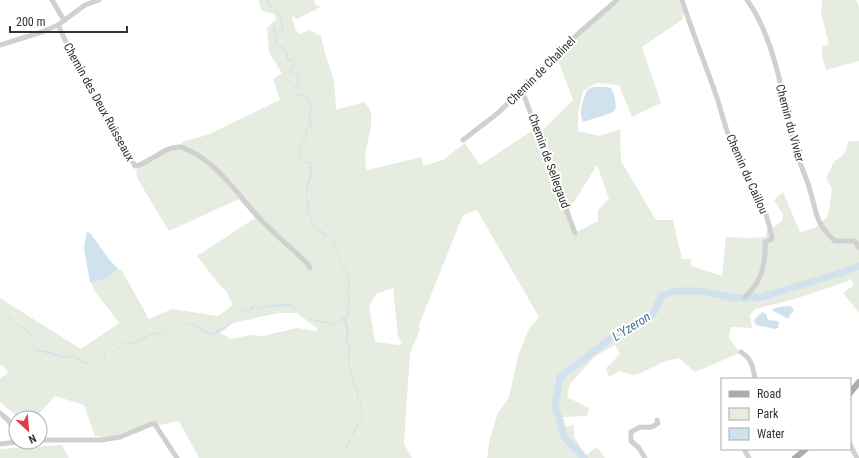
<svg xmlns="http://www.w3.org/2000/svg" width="859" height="458" font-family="'Roboto Condensed',sans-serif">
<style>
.green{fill:#e6ecdf;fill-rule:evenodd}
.water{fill:#cfe2ee}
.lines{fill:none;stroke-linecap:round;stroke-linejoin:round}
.river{stroke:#cfe2ee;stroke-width:7}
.minor{stroke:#d0d0d0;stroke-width:5}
.major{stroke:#ababab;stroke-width:6}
.labels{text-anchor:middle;stroke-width:4;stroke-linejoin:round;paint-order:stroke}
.street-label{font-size:12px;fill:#333;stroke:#fff}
.water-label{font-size:13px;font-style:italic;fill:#3f7597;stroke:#fff}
</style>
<rect width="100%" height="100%" fill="#fff"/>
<g class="green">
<path d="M258 0H314L315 4 321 7 297 19 292 16 295 29 300 34 309 30 321 36 325 53 334 80 336 110 364 102C366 104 369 107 370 110 376 129 360 151 367 170L422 157 423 166 443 160 465 143 480 165 536 128 539 134 573 100 557 58 594 22 621 0H680L683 11V19L642 47 661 103 632 117 619 85 597 83 583 91 578 113V131L600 136 620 129 621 161 656 220H673L682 259H691V266L722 276 726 237 749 238 766 237V232L768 227 773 228 782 221 783 215 774 200 783 192 800 232 815 228 828 216 832 189 826 178 834 162 844 154 849 141H859V313L843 293 854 285 851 280 795 299 755 309 750 315 752 328 731 327 729 338 740 353 695 372 679 358 665 361 641 373 634 375 619 371 609 377 606 368 620 354 615 345 594 357 570 384 567 397 589 408 587 416 563 417 566 427 574 425V437L586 455 597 447 605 458H487L490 438 498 413 509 397 518 356 529 329 539 317 477 210 463 215 419 325 420 330 410 353 404 444 412 458H199L179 421 106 437 95 436 84 405 55 396 35 418H19L0 402V378L8 373 3 365 0 366V298L81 349 119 323 94 290 92 283 108 278 118 269 122 271 149 319 172 309 218 316 233 305 226 291 218 283 197 256 255 218 239 199 169 231 137 178 136 164 157 153 180 144 181 146 182 142 207 135 280 100 273 79 282 73 269 53 267 28 276 19 274 14 262 11ZM597 165 609 199 598 210V221L575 233 567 213ZM393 288 398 336 402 344 399 345 375 342 369 306 376 294ZM278 313H297L318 329 316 331 297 328 263 336 250 335 231 339 220 333 233 323Z"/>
<polygon points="822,0 856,0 859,7 859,61 826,70 822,56 822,47 829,44 821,13"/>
<polygon points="62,445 69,458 0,458 0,449"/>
</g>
<g class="water">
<path d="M266 0 269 1 271 6C280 8 285 23 283 32H281L275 28C274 35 280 34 276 44L277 46 283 47 288 53V58L294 61 295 65 291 71 297 74 300 77 299 84 294 90 298 94 306 95 312 105 310 113 312 125 306 131 307 136 300 147 299 157 303 161 311 162 312 164C312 167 313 170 312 174 310 184 303 192 309 202L308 208 314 225 333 240 341 265 343 267 348 269 347 276 350 281 348 294 350 299 348 308 349 314 346 318 349 333 346 340 350 344 349 362 354 383 358 389V397L361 403 363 416 359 422 356 431 351 438 350 445 345 449 346 458 345 449 362 415 360 403 357 396V388L353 384 348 361 349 346 345 341 347 332 344 319 330 325 327 322 321 323 310 319 303 313 290 306 268 307 260 310 255 306 249 313 244 309 241 315 240 314 244 308 249 312 251 307 254 305 260 309C267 306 281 303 288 304 291 304 294 307 297 309 307 316 313 322 327 321L331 324 346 316 349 299 347 294 349 281 346 277 347 270 342 268 340 264 332 240 326 235H323L313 225 306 207 308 202C302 190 311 177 311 164L303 162 298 157 299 146 306 136 305 131 310 125 309 114 311 105 306 97 298 95 293 88 297 85 299 78 296 74 291 73 290 71 294 64 293 62 287 59 286 53 282 48 277 47 275 44 276 35 273 31V26L280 31 282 30 283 28C280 19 280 9 270 7Z"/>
<path d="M593 87H608L612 89C614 96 617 103 615 110L611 113 583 122C578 112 583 100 587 90Z"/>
<polygon points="87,231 91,234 108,258 118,269 108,278 92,283 90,282 84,248"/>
<polygon points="790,306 794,310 790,315 789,318 787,318 771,310 778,307"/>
<polygon points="762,312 766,314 768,320 777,321 779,323 778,328 775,329 756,325 754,320"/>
<path d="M0 314 9 317 16 323 29 331 34 346 36 349 47 351 66 357 74 355 79 357 81 361 94 364H103L105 361C105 353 101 348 110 343L116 344 118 348 125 347 122 344 124 341 135 343 148 335 160 332 165 333 167 327H179L192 323 203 330 213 334 217 330 222 329 239 317 226 328 213 335 202 331 191 324 182 327H168L166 333H160L149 336 135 344 124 342 123 344 126 347 118 349 116 345 109 344 104 350 106 362C101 365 84 365 80 361 78 360 78 357 76 356L64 358 35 350 29 333 7 317Z"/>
</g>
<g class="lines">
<polyline class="river" points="584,458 564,437 555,404 560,377 614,336 652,316 662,295 676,291 700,291 736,298 762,297 843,272 859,266"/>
<g class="minor">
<polyline points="52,0 62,17 65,20"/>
<path d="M682 0C692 31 704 61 715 92 721 108 724 126 731 141 745 174 767 203 772 239L765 242C766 264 762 281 745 297"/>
<path d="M747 0C774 36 784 101 794 144 797 159 805 173 809 187 817 211 814 223 835 241H855L859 248"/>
<path d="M58 25 74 59 135 166C150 164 162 147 179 147 183 147 186 149 190 151 221 166 239 197 262 221 276 235 292 249 307 263L310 268"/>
<polyline points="0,45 42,32 58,25 85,5 99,0"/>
<polyline points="522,90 575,233"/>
<polyline points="463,140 498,113 579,33 617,0"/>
<path d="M741 352C752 359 753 367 755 379"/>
<polyline points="0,413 8,420 16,432"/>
<polyline points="40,440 101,440 120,437 154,423 177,458"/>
<polyline points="0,444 17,442"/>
<polyline points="850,444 857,458"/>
<polyline points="744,449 749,458"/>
<path d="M645 458 639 448 631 441V432L640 427C648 427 651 429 658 423L657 420"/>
</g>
<g class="major">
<polyline points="850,393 859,382"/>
<polyline points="795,458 806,449"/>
</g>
</g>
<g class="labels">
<g class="street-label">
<text transform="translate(541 71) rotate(-45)" y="4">Chemin de Chalinel</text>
<text transform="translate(99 102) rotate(61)" y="4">Chemin des Deux Ruisseaux</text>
<text transform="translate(790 123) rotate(75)" y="4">Chemin du Vivier</text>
<text transform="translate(549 161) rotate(70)" y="4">Chemin de Sellegaud</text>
<text transform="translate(747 174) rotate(66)" y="4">Chemin du Caillou</text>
</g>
<g class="water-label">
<text transform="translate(631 326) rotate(-32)" y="5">L'Yzeron</text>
</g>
</g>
<rect x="721" y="378" width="130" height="72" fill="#ffffff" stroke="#adadad"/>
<rect x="729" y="391" width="20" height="6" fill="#ababab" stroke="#adadad"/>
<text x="757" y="398" font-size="12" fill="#333333">Road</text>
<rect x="729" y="408" width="20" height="12" fill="#e6ecdf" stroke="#adadad"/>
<text x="757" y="418" font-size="12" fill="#333333">Park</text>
<rect x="729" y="428" width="20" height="12" fill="#cfe2ee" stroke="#adadad"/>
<text x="757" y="438" font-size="12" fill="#333333">Water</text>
<g transform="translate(28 430) rotate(154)"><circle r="19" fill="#ffffff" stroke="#adadad"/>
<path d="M0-3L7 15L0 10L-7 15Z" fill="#e63946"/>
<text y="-6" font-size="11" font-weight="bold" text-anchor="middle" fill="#333333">N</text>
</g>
<path d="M10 26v6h117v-6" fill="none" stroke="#333333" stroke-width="2"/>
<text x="16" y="26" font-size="12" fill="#333333" stroke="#ffffff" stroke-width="3" paint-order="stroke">200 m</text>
</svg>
